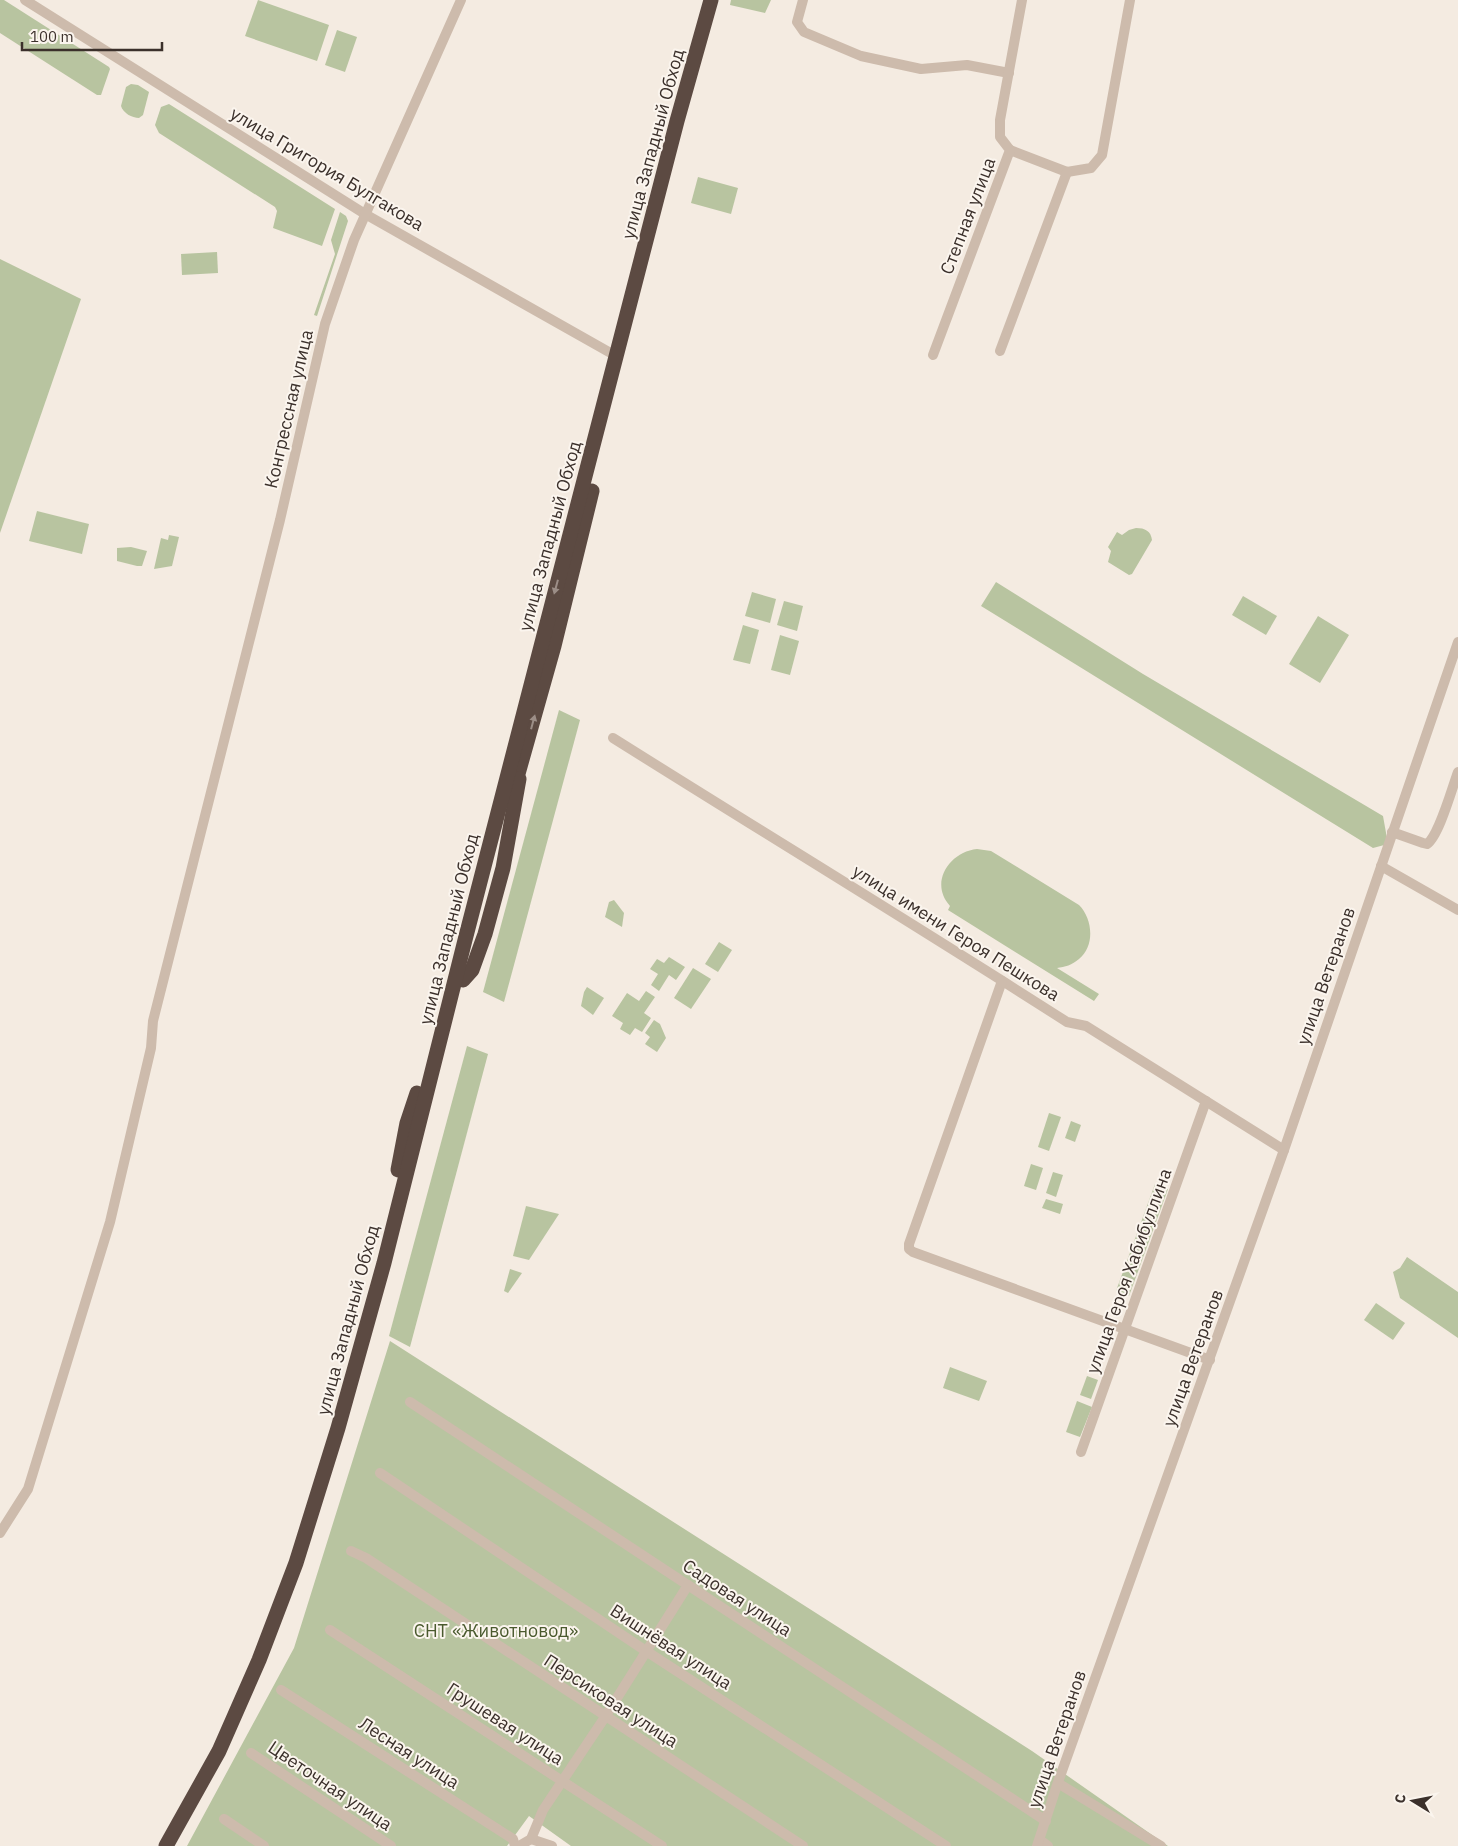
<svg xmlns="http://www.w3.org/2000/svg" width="1458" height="1846" font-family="'IBM Plex Sans',sans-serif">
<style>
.green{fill:#b8c4a0}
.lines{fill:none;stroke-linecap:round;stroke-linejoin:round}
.minor{stroke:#cdbbac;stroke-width:10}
.highway{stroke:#5c4a42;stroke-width:15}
.oneway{fill:#9c8e87}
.labels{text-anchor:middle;stroke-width:4;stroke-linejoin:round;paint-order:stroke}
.street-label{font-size:18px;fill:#3b302b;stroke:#fbf5ee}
.park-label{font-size:18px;fill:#4a5a2e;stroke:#fbf5ee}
</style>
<rect width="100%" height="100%" fill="#f4ebe1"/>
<g class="green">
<polygon points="0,0 4,0 109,67 110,69 101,95 97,95 0,33"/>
<polygon points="258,0 329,25 317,61 245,36"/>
<polygon points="731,0 771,0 765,13 730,5"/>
<polygon points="337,30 357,37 345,72 325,65"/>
<path d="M131 84 138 85 149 92 143 115 139 118C132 118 123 113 121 106L126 87Z"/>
<polygon points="169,104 335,209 322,246 273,228 277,211 275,207 159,133 155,125 161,107"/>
<polygon points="698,177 738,188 731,214 691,203"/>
<polygon points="340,212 346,216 348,221 317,316 314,315 335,254 331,240"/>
<polygon points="217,252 218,273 182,275 181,254"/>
<polygon points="0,259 81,299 0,533"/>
<polygon points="37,511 89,524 82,554 29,541"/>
<path d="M1136 528C1145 528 1151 531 1152 540L1132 574 1129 575 1108 562 1111 551 1108 547 1117 532 1122 535 1129 530Z"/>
<polygon points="169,535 179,537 172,566 154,569 161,538 168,540"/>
<polygon points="131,547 147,551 142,566 137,566 117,561 117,548"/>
<polygon points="996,582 1143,674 1383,816 1388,844 1373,848 981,606"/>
<polygon points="752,592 776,599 770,623 745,616"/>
<polygon points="1243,596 1277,616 1266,635 1232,615"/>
<polygon points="784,601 803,606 797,631 777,625"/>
<polygon points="1318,616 1349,635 1320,683 1289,664"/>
<polygon points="743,625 759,630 750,664 733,660"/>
<polygon points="780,635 799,641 790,675 771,670"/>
<polygon points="559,710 580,720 504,1002 483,992"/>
<path d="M977 849 991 851 1079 905C1093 919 1095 946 1079 959 1072 965 1065 967 1057 968L1099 994 1094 1001 948 910 950 906C929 883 949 852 977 849Z"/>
<polygon points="614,900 624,913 622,927 605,917 609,902"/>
<polygon points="719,942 732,950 718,972 705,964"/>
<polygon points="669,957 685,967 676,980 669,975 659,991 651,985 658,974 650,969 657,959 664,963"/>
<polygon points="693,968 711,979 691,1009 674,998"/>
<polygon points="587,987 604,998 593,1015 581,1006 584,992"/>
<polygon points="646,991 655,997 644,1013 651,1018 642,1032 635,1028 630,1035 620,1029 623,1023 612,1016 627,993 639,1001"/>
<polygon points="654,1020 660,1024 666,1038 657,1052 645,1044 650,1037 645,1033"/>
<polygon points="467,1046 488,1054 410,1347 389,1336"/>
<polygon points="1049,1113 1061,1117 1049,1151 1038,1147"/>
<polygon points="1071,1121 1081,1125 1075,1142 1065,1138"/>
<polygon points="1031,1164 1043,1168 1036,1190 1024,1186"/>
<polygon points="1053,1172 1063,1175 1056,1197 1046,1193"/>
<polygon points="1155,1184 1168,1189 1129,1296 1116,1291"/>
<polygon points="1046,1199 1063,1204 1060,1214 1042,1208"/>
<polygon points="526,1206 559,1214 529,1260 513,1256"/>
<polygon points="1407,1257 1458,1292 1458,1338 1400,1298 1393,1272 1400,1268"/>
<polygon points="510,1269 522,1273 508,1293 504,1291"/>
<polygon points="1376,1303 1405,1323 1393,1340 1364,1320"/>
<polygon points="390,1341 1032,1751 1168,1846 571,1846 529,1816 507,1846 187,1846 294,1648"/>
<polygon points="950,1367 987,1381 979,1401 943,1388"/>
<polygon points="1087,1376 1098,1380 1091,1399 1080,1395"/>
<polygon points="1077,1401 1092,1407 1080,1437 1066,1432"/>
</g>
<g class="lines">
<g class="minor">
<polyline points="25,0 365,214 616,356"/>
<polyline points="803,0 797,22 804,32 861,56 921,69 967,65 1009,73"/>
<polyline points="1010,150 1067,172 1091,168 1102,155 1130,0"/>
<polyline points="1000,351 1067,172"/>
<polyline points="933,355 1010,150 1000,137 1000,120 1022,0"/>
<path d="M613 738C764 833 917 926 1067 1022L1086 1026 1284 1150"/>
<path d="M1392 832 1423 843 1427 844C1439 836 1452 788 1458 772"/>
<polyline points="1381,866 1458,910"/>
<polyline points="1002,981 909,1244 909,1249 913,1252 1210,1360"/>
<polyline points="410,1402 1046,1821"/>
<polyline points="1081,1452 1206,1101"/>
<polyline points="380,1473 646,1651 946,1846"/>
<polyline points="0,1533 28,1489 110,1222 151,1048 153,1021 280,520 325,324 354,240 461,0"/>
<polyline points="351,1551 366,1558 803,1846"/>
<polyline points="330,1630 662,1846"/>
<polyline points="281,1690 513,1839 515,1846"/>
<polyline points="251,1753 391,1846"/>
<polyline points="1061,1785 1161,1846"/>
<polyline points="224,1819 264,1846"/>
<polyline points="531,1839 552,1846"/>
<polyline points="1040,1840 1048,1846"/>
<polyline points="519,1846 531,1839 543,1810 605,1717 688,1585"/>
<polyline points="1037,1846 1057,1785 1284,1150 1458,642"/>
</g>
<g class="highway">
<polyline points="514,788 554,646 592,491"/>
<polyline points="463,980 472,970 485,934 503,868 519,779"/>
<polyline points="398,1170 407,1123 417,1093"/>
<polyline points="166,1846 219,1751 259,1660 296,1563 338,1428 384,1263 465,940 677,121 711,0"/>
</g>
</g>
<defs><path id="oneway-solid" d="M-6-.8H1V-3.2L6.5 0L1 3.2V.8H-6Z" transform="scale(1.25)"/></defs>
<g class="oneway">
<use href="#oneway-solid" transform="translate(556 587) rotate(105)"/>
<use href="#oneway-solid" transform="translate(533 722) rotate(-75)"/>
</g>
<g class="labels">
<g class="street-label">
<text transform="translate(653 144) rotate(-75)" y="6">улица Западный Обход</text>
<text transform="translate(327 169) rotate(31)" y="6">улица Григория Булгакова</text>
<text transform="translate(968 216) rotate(-69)" y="6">Степная улица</text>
<text transform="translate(289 409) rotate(-77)" y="6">Конгрессная улица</text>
<text transform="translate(550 536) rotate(-75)" y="6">улица Западный Обход</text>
<text transform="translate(449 929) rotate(-76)" y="6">улица Западный Обход</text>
<text transform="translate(956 933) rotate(32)" y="6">улица имени Героя Пешкова</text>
<text transform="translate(1326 976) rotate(-71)" y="6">улица Ветеранов</text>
<text transform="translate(1129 1271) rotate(-70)" y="6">улица Героя Хабибуллина</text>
<text transform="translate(348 1320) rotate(-75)" y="6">улица Западный Обход</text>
<text transform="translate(1193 1358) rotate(-70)" y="6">улица Ветеранов</text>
<text transform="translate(737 1598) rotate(33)" y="6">Садовая улица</text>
<text transform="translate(671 1647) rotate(33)" y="6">Вишнёвая улица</text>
<text transform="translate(611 1701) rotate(33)" y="6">Персиковая улица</text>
<text transform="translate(505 1724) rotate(33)" y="6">Грушевая улица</text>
<text transform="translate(1057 1739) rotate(-71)" y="6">улица Ветеранов</text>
<text transform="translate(409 1753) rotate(33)" y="6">Лесная улица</text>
<text transform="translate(330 1786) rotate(34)" y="6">Цветочная улица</text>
</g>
<g class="park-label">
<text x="496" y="1637">СНТ «Животновод»</text>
</g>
</g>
<g transform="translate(1413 1801) rotate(280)" stroke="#fbf5ee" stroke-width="4" paint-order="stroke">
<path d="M0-4L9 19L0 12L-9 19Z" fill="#3b302b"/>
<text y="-8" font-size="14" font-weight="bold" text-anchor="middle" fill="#3b302b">С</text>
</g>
<path d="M22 42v8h140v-8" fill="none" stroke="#3b302b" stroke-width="2.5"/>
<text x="30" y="42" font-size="15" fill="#3b302b" stroke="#fbf5ee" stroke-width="4" paint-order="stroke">100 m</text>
</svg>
